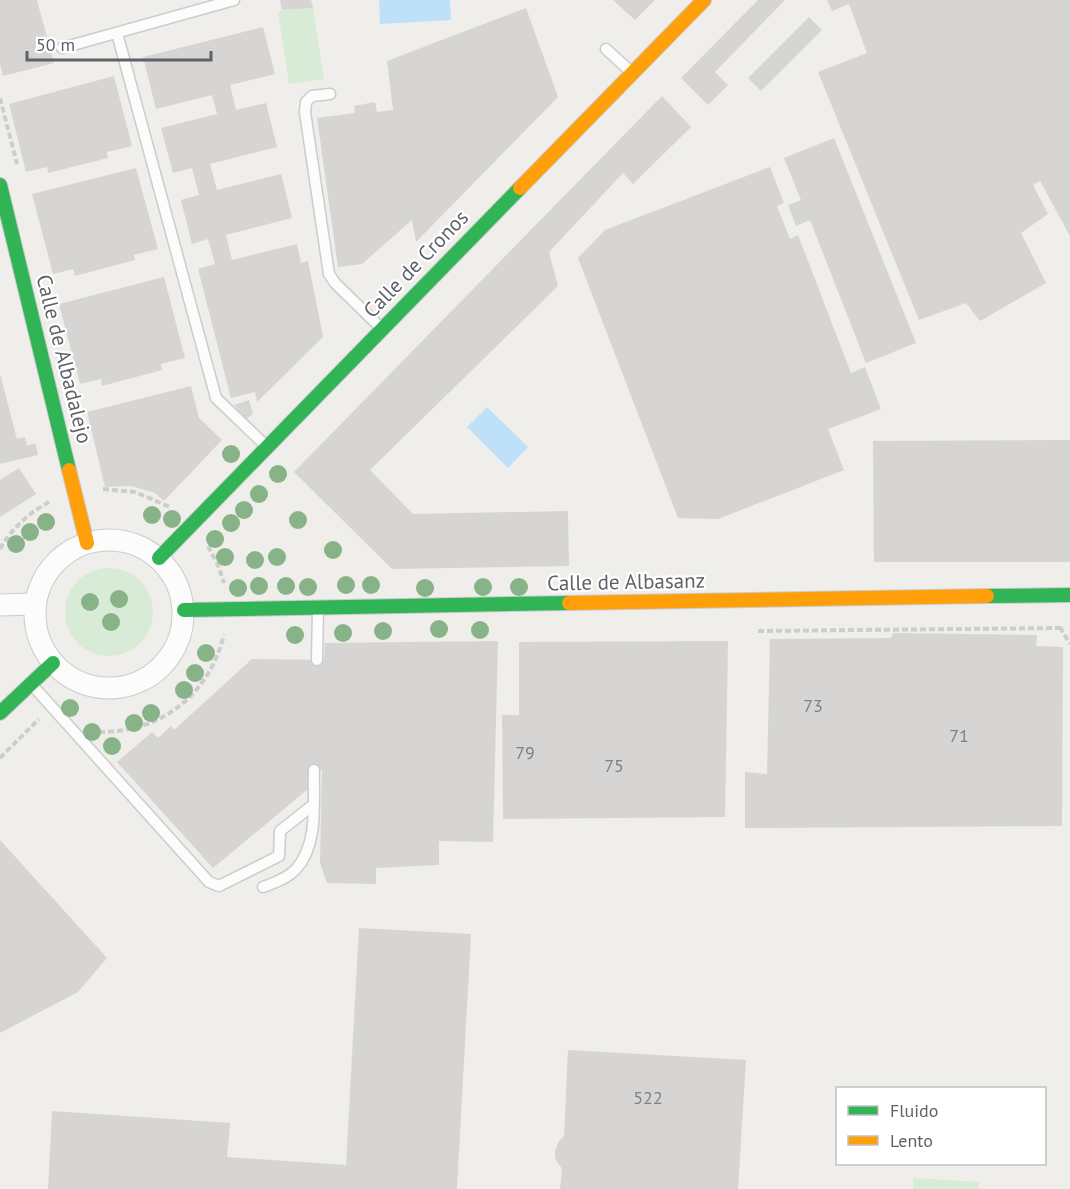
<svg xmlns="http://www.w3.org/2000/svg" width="1070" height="1189" font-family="'PT Sans',sans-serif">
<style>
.green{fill:#d8ebd6}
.water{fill:#bfe0f9}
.building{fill:#d6d5d3}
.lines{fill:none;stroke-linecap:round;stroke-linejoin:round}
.lane-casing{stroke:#cbcccc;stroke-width:13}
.street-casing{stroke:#cbcccc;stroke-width:23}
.fast-casing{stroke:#cacacb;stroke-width:16}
.slow-casing{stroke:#cacacb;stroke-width:16}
.path{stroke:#cacfcc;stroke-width:4;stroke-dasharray:6 3;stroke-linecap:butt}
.lane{stroke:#fdfcfc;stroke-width:10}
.street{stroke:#fdfcfc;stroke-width:21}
.fast{stroke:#30b455;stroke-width:14}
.slow{stroke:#ff9f0a;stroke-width:14}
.tree{fill:#88b388}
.labels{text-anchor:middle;stroke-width:4.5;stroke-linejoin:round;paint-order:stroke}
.number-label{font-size:18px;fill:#7e8184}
.street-label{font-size:21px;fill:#5f6368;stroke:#fff}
</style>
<rect width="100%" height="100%" fill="#efeeea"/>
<g class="green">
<polygon points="313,8 324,79 289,84 278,11"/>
<circle cx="109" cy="612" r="44"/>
<polygon points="913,1178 979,1182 978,1189 913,1189"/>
</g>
<g class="water">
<polygon points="379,0 450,0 451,20 380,24"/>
<polygon points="487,407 528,447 508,468 467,427"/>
</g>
<g class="building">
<polygon points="0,0 37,0 54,63 3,76 0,64"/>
<polygon points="280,0 311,0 313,8 282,10"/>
<polygon points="613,0 655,0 635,20"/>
<polygon points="758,0 785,0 715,72 728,85 708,105 681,78"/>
<polygon points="827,0 1070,0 1070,236 1040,181 1033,185 1048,214 1021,233 1046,283 980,321 966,303 919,320 818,72 867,53 849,4 832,11"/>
<polygon points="526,8 558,97 416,242 412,220 362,264 338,267 317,118 355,113 354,106 375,102 377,112 393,110 387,61"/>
<polygon points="809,17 822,30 761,91 748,78"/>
<polygon points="263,27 275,74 230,85 236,110 266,103 277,147 210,164 217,190 281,174 292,218 226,235 232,260 297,244 301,263 308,261 323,337 257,402 255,392 231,398 198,269 215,264 208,239 192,244 181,200 199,195 192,168 173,173 161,128 217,114 212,95 156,109 143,57"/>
<polygon points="114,76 132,146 107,152 108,158 48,173 47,167 26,172 9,104"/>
<polygon points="662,96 691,127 633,184 623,173 549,252 558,286 370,470 413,514 568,511 569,566 392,569 294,472"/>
<polygon points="834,138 916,343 866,363 810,220 796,226 788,205 801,200 784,158"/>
<polygon points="770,167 784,203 777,206 790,239 798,235 851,373 865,367 881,409 828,429 844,470 718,519 678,518 578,258 605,230"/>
<polygon points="136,168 158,249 134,255 135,260 75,276 73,269 53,274 32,194"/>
<polygon points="164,277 185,358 161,364 162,370 102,386 101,379 80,384 59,304"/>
<polygon points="0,374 17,439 25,437 27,446 35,443 38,455 0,464"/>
<polygon points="191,386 199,418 222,440 164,501 155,493 132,486 105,487 87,412"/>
<polygon points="249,400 253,413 247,419 234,405"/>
<polygon points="1070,440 1070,562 874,562 873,441"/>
<polygon points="19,468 36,494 0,517 0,480"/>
<polygon points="893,633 1037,635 1036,646 1063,647 1062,826 745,828 745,772 767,774 770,639 891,638"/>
<polygon points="498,641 493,842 439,841 439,865 376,868 376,884 327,883 320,863 322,770 308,770 308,789 213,868 117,762 152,732 158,738 171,726 174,730 252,659 324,660 325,643"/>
<polygon points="728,641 725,817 503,819 502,715 519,715 519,642"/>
<polygon points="0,840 107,958 78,992 0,1033"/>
<polygon points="359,928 471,934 457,1189 48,1189 52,1111 230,1123 227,1157 346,1165"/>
<polygon points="568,1050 746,1060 738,1189 560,1189 562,1169 555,1158 555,1151 559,1141 564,1136"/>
</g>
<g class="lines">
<defs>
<g id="lane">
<polyline points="117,33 216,398 265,445"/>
<polyline points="62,48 234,0"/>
<polyline points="606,49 630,71"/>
<polyline points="330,94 312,96 306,102 305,112 329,274 335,283 380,327"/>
<polyline points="317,660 318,609"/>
<polyline points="33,686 209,882 219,886 279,856 280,831 313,805"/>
<path d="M263 887C274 883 288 878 296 869 319 844 313 801 314 770"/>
</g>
<g id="street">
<circle cx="109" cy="614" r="74"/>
<polyline points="0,605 35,604"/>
</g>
<g id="fast">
<polyline points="0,185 69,470"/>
<polyline points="159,558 520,188"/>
<polyline points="987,596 1070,595"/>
<polyline points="184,610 569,603"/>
<polyline points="0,713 53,663"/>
</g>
<g id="slow">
<polyline points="520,188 704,0"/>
<polyline points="69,470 87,543"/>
<polyline points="569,603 987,596"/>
</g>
</defs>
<use href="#lane" class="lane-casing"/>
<use href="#street" class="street-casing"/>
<use href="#fast" class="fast-casing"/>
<use href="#slow" class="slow-casing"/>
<g class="path">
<polyline points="0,98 17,164"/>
<polyline points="103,489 135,492 170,507"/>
<polyline points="208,546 218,565 224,583"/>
<path d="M0 549C11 529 29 513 49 502"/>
<polyline points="1060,627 1070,644"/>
<polyline points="758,631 1060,628"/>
<path d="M99 732C162 732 208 696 224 635"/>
<polyline points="0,758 39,719"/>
</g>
<use href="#lane" class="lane"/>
<use href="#street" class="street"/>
<use href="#fast" class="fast"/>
<use href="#slow" class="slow"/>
</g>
<g class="tree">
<circle cx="231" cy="454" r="9"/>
<circle cx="278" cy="474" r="9"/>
<circle cx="259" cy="494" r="9"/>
<circle cx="244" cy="510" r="9"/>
<circle cx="152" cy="515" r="9"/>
<circle cx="172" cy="519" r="9"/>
<circle cx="298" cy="520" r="9"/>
<circle cx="46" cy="522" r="9"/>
<circle cx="231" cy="523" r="9"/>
<circle cx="30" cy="532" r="9"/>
<circle cx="215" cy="539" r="9"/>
<circle cx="16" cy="544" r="9"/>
<circle cx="333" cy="550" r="9"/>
<circle cx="225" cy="557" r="9"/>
<circle cx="277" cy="557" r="9"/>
<circle cx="255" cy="560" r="9"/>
<circle cx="346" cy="585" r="9"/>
<circle cx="371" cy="585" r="9"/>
<circle cx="259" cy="586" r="9"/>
<circle cx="286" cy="586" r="9"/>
<circle cx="308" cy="587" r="9"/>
<circle cx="483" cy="587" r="9"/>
<circle cx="519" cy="587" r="9"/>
<circle cx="238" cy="588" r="9"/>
<circle cx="425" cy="588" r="9"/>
<circle cx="119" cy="599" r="9"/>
<circle cx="90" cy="602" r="9"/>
<circle cx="111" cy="622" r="9"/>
<circle cx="439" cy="629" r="9"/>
<circle cx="480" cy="630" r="9"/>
<circle cx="383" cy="631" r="9"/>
<circle cx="343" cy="633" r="9"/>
<circle cx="295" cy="635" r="9"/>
<circle cx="206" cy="653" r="9"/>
<circle cx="195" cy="673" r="9"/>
<circle cx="184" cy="690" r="9"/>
<circle cx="70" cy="708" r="9"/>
<circle cx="151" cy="713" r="9"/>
<circle cx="134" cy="723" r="9"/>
<circle cx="92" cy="732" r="9"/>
<circle cx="112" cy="746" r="9"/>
</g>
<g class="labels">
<g class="number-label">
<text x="813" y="712">73</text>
<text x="959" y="742">71</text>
<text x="525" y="759">79</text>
<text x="614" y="772">75</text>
<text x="648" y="1104">522</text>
</g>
<g class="street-label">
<text transform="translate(416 264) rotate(-46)" y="7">Calle de Cronos</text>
<text transform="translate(64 359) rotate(76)" y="7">Calle de Albadalejo</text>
<text transform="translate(626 582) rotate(-1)" y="7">Calle de Albasanz</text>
</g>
</g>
<rect x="836" y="1087" width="210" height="78" fill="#ffffff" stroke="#bfc1c3" stroke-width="1.5"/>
<rect x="848" y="1106" width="30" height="9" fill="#30b455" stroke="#bfc1c3" stroke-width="1.5"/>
<text x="890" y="1117" font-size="18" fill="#5f6368">Fluido</text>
<rect x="848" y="1136" width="30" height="9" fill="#ff9f0a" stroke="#bfc1c3" stroke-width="1.5"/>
<text x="890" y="1147" font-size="18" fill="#5f6368">Lento</text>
<path d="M27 51v9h184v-9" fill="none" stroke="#5f6368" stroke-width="3"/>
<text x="36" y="51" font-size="18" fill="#5f6368" stroke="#ffffff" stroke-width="4.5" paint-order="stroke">50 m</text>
</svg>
